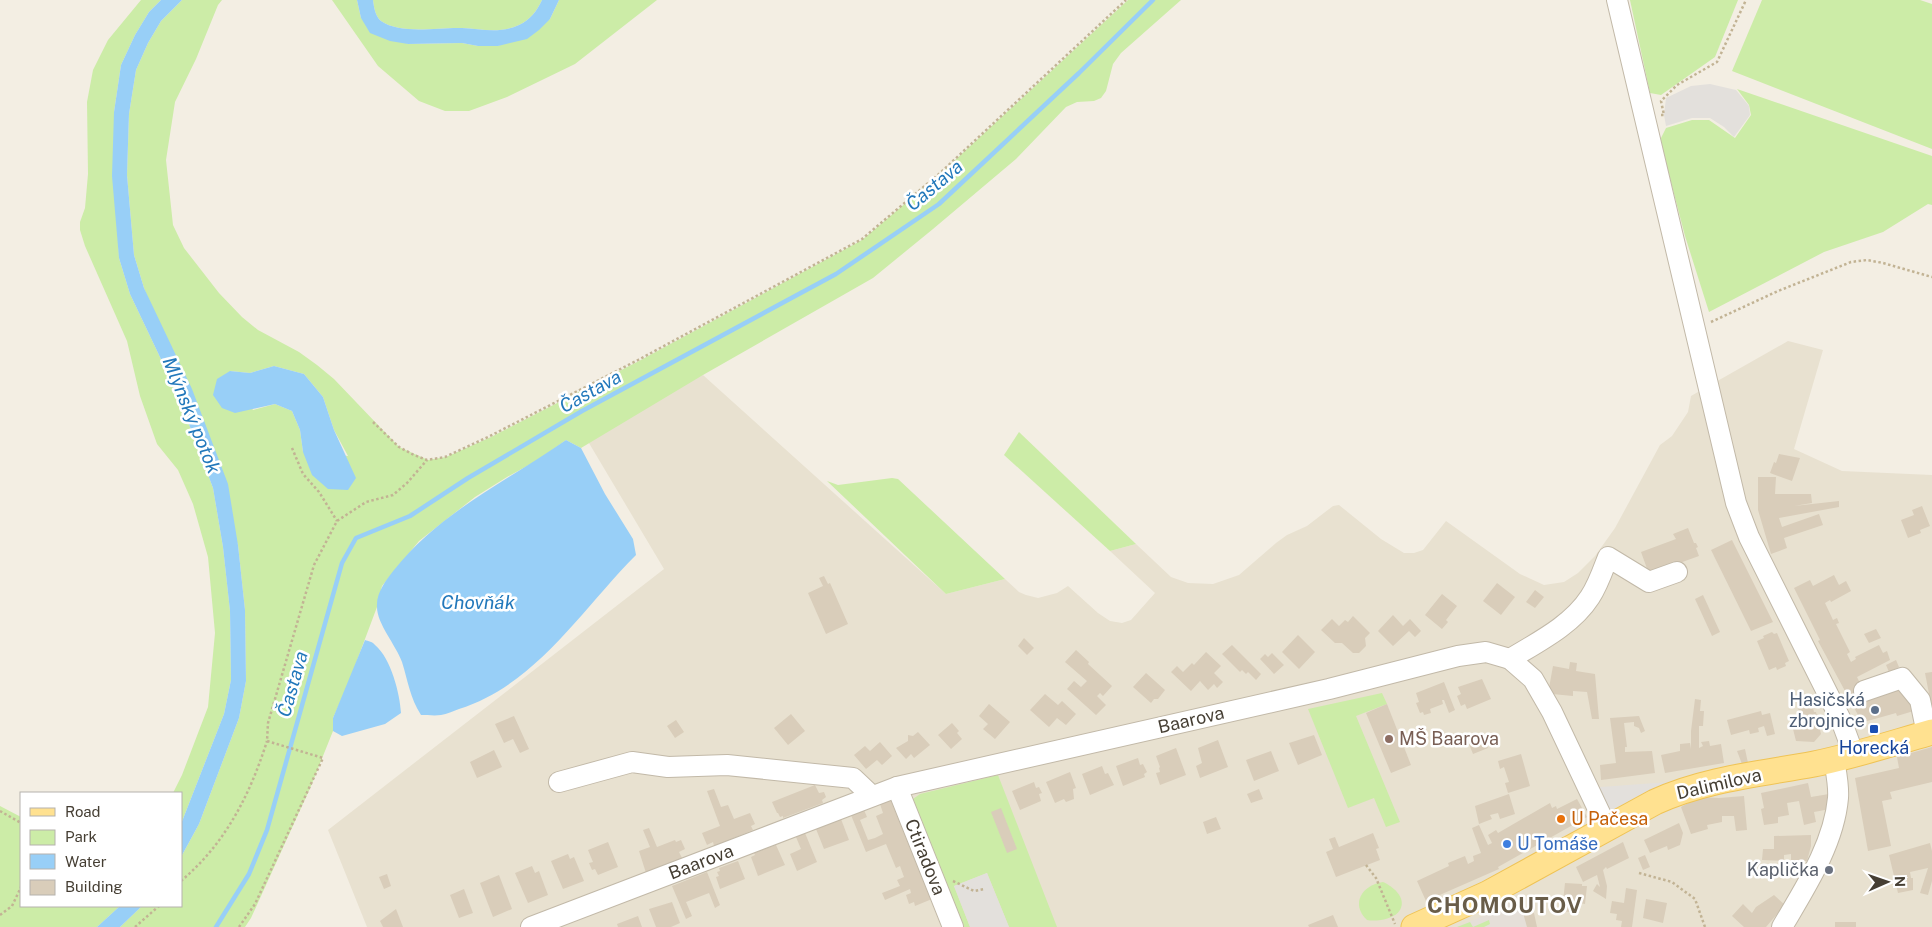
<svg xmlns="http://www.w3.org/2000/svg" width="1932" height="927" font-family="'Public Sans',sans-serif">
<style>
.residential{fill:#e8e1d0}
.industrial{fill:#e5dfd8}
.green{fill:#cceca7;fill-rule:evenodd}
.parking{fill:#e3e0dc}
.water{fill:#98cff7}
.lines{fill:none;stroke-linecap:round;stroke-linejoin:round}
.stream{stroke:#98cff7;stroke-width:4.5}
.building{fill:#d9cdba}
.minor-casing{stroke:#c2b9a8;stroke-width:22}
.major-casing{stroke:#efc355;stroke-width:27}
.path{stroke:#c2b394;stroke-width:2.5;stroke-dasharray:2.5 2.5;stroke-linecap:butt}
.minor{stroke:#fff;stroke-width:20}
.major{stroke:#ffe190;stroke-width:25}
.service-dot{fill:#5c6f8a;stroke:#fff;stroke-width:2}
.transit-dot{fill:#1a4fb4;stroke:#fff;stroke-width:2}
.education-dot{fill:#8d6e63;stroke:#fff;stroke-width:2}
.food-dot{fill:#e8710a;stroke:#fff;stroke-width:2}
.shop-dot{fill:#3f7fe0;stroke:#fff;stroke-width:2}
.worship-dot{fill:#6b7280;stroke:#fff;stroke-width:2}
.labels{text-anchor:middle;stroke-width:5;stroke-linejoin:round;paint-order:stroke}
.service-label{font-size:18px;fill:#4e5e75;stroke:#fff;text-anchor:end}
.street-label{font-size:18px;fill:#453e33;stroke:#fff}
.education-label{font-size:18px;fill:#785e54;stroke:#fff;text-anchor:start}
.transit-label{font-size:18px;fill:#164399;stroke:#fff}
.food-label{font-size:18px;fill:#c56008;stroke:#fff;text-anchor:start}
.shop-label{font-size:18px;fill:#366cbe;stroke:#fff;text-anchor:start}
.worship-label{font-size:18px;fill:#5b616d;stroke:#fff;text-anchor:end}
.water-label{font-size:19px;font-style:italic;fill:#2278bb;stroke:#fff}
.district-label{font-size:22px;font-weight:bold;letter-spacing:1px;fill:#695d49;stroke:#fff}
</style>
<rect width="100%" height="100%" fill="#f3eee3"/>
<polygon class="residential" points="1788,341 1823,350 1794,449 1842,471 1932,475 1932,927 367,927 328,830 664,569 580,428 703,375 946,594 1005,579 1019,592 1026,595 1038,598 1057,593 1068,586 1098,613 1110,621 1122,623 1131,620 1155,593 1110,551 1136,544 1171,577 1188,583 1213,584 1239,575 1276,543 1287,535 1307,526 1333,506 1339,505 1381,539 1404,553 1414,553 1423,550 1446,521 1520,574 1544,585 1564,582 1578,573 1595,556 1615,528 1660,445 1672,436 1688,412 1691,396"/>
<polygon class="industrial" points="1521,894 1527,927 1457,927 1504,907"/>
<g class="green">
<polygon points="141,0 161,0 149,12 135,35 121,65 114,112 119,258 130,294 178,395 213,488 223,547 230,611 231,680 224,714 181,824 181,793 173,793 182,775 208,707 215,633 208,557 193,504 178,470 157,444 140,396 127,341 85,246 80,230 80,222 85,208 88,174 87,102 93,70 108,40"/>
<path d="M182 0H222L218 5 196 59 175 102 166 160 173 225 184 248 219 293 242 317 258 330 299 352 317 365 334 379 399 447 428 460 446 457 491 437 639 361 862 240 940 174 1128 0H1181L1121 53 1113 64 1106 91 1101 98 1094 101 1077 102 1066 107 1016 159 933 229 873 278 703 375 581 448 566 440 538 460 507 477 475 497 419 541 382 586 377 607 347 687 333 718V731L311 786 251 918 245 927H120L142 906H181V857L199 824 239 718 246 681 245 610 238 545 144 288 134 255 127 175 129 114 136 70 148 43 161 21ZM274 366 304 374 323 397 334 430 348 456 303 452 300 430 292 411 275 404 253 410 230 371 250 373Z"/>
<polygon points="332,0 357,0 361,18 408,44 462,43 478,46 498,46 550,19 559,0 657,0 575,64 507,97 469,111 445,111 419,101 378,66"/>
<path d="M373 0H542C537 11 530 20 519 25 500 34 481 29 462 28 439 27 401 35 381 21 375 16 374 7 373 0Z"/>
<polygon points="1630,0 1738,0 1715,57 1661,95 1650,93"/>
<polygon points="1762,0 1920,0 1932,4 1932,149 1732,71"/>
<polygon points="1737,89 1932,156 1932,205 1928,204 1883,232 1824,252 1709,312 1685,236 1660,140 1666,128 1692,120 1709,120 1735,138 1751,115 1749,105"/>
<polygon points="1019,432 1136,544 1110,551 1004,455"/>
<polygon points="892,478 898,479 1005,579 946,594 827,481 838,485"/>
<polygon points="1382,693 1387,704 1356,716 1400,822 1386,827 1374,798 1348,808 1308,709"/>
<polygon points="998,775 1057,927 1009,927 987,873 954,886 970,927 960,927 913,809 913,799 920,794"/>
<polygon points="0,806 21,817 21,906 120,906 97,927 0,927"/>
<path d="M1383 882C1392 886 1407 897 1400 910 1395 919 1376 922 1367 920 1350 904 1362 885 1383 882Z"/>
<polygon points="1489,920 1490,924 1484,927 1457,927 1470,922 1473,927"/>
</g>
<g class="parking">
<polygon points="1710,84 1736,90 1749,106 1750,115 1734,137 1724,127 1710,118 1692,118 1666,126 1664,115 1666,98 1691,86"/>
<polygon points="1683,781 1607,828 1587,788"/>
<polygon points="987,873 1009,927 970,927 954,886"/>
</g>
<g class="water">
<polygon points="161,0 182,0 161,21 148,43 136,70 129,114 127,175 134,255 144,288 192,389 228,484 238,545 245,610 246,681 239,718 199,824 181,857 181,824 224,714 231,680 230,611 223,547 213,488 178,395 130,294 119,258 112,176 114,112 121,65 135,35 149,12"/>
<path d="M357 0H373C374 7 375 16 381 21 401 35 439 27 462 28 481 29 500 34 519 25 530 20 537 11 542 0H559L550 19 539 30 527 39 498 46H478L462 43 408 44 390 41 370 33 361 18Z"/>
<polygon points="274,366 304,374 323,397 334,430 356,478 348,490 328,489 312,475 303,452 300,430 292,411 275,404 235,413 222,408 213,395 217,379 230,371 250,373"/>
<path d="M566 440 581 448 605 494 633 539 636 555C581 610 537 684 459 709 453 711 447 714 441 715 435 716 427 715 421 715 410 698 408 681 402 662 396 645 377 624 377 607 376 593 386 580 394 570 441 511 506 482 566 440Z"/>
<path d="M365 640C368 641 373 642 375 645 391 658 400 694 401 713L385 724 342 736 333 731V718Z"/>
<polygon points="120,906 142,906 120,927 97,927"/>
</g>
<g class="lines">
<polyline class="stream" points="216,927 249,874 267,830 342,563 356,538 410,516 468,478 582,411 836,274 939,204 1079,73 1153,0"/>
</g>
<g class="building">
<polygon points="1779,454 1800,458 1792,481 1770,473 1774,462 1776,463"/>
<polygon points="1758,477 1776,477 1775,494 1811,494 1812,503 1794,506 1839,501 1839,507 1779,518 1782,527 1819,514 1823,525 1784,538 1787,548 1771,554 1758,510"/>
<polygon points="1922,506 1930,526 1920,530 1921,533 1908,538 1901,520 1914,515 1912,510"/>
<polygon points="1688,528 1694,543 1696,543 1698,547 1696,548 1699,556 1649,574 1641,552 1676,539 1673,534"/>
<polygon points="1732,540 1773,622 1751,631 1711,550"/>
<polygon points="1834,575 1839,585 1846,581 1851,591 1831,602 1830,600 1825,603 1833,620 1837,618 1839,623 1836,624 1850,652 1847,654 1851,662 1856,659 1855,657 1879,645 1883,653 1887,651 1890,660 1857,677 1866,696 1904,685 1917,710 1897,716 1896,713 1864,722 1858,715 1818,641 1820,640 1794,588 1810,580 1813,586"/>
<polygon points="824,576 828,584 830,583 848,624 826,634 808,593 823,586 819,578"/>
<polygon points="1497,583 1515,597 1501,615 1483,601"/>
<polygon points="1535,590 1544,597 1535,608 1526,602"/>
<polygon points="1442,594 1457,606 1446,620 1448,622 1442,629 1425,615"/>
<polygon points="1703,595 1720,632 1712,636 1695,599"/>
<polygon points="1393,615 1403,626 1410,619 1421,631 1415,637 1409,631 1393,646 1378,631"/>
<polygon points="1353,616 1370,633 1365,638 1366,646 1359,653 1353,653 1342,643 1335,643 1321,630 1332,619 1339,626 1345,620 1348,622"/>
<polygon points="1876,629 1881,638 1869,643 1864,634"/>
<polygon points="1772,632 1774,634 1777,633 1789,661 1785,663 1786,666 1777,670 1776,667 1769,670 1757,641 1764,638 1763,636"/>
<polygon points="1298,635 1315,652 1299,669 1282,652"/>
<polygon points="1024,638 1034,648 1027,655 1018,646"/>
<polygon points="1232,645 1261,674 1256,680 1248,672 1246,674 1242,670 1240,672 1222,654"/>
<polygon points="1076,650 1089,662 1088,664 1112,686 1103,696 1100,693 1097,696 1106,705 1096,715 1067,689 1074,681 1081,687 1087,681 1065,662"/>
<polygon points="1206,652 1221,666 1214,673 1223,682 1217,688 1214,684 1208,690 1200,681 1191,691 1171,672 1177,666 1183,672 1192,663 1194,665"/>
<polygon points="1272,653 1284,665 1274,674 1260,659 1265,654 1268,657"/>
<polygon points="1896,660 1899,667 1889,672 1886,665"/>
<polygon points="1570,662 1577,663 1576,671 1595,674 1599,719 1592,719 1587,692 1573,691 1573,696 1552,694 1549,688 1553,666 1569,669"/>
<polygon points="1932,672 1932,704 1931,704 1925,673"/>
<polygon points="1146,673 1165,690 1158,699 1154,699 1151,703 1133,687"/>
<polygon points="1482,679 1491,699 1467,709 1465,704 1461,706 1457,696 1461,694 1458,687"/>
<polygon points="1444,682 1455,710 1449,713 1444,700 1442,700 1443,704 1430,709 1431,713 1424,715 1423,712 1420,713 1416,703 1419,702 1416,693"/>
<polygon points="1045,694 1058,705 1062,701 1076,714 1066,725 1057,718 1049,727 1030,710"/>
<polygon points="1695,699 1701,700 1700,711 1704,711 1703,726 1699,726 1699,748 1703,746 1701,742 1709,741 1710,746 1721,744 1724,763 1665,773 1661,755 1680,751 1680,744 1690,743 1691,749 1691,731"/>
<polygon points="989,704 1010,722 995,739 983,729 988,724 979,716"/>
<polygon points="1387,704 1411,765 1391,773 1366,713"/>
<polygon points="1812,704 1814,712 1816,712 1821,734 1814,742 1796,741 1793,729 1799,728 1796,716 1799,715 1798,706"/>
<polygon points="1761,711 1762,715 1770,713 1775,734 1767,736 1764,726 1758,728 1759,732 1750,734 1749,730 1731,735 1727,720"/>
<polygon points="791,714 805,731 788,745 774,728"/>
<polygon points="514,716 529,749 520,753 513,739 504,743 495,724"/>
<polygon points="1639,716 1645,731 1641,733 1639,728 1634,726 1634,722 1624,723 1627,747 1625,747 1625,752 1652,751 1655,773 1601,780 1600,765 1616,763 1610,718"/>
<polygon points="676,720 684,732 675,738 667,726"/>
<polygon points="952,723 959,731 957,733 962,739 951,749 938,735"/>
<polygon points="918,732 930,745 914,758 911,754 906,759 896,748 908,741 908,735 913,736"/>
<polygon points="1314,735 1322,755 1298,765 1289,743"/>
<polygon points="1484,738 1488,748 1473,754 1469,744"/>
<polygon points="1218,740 1228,767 1200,778 1196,766 1202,763 1198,748"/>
<polygon points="880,742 892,756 882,765 877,760 866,769 854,755 865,746 870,751"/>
<polygon points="1932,747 1932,782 1890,792 1892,799 1882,801 1891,846 1868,851 1855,778 1899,768 1897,757"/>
<polygon points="1176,748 1186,775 1160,785 1156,773 1160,772 1159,768 1160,767 1156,756"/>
<polygon points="1745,749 1748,763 1742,764 1737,751"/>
<polygon points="494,750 502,767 477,778 470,762"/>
<polygon points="1271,751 1279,771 1254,781 1246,760"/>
<polygon points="1521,754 1530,786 1508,793 1505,783 1509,782 1504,767 1500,769 1498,761"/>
<polygon points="1138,758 1140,765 1143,764 1147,772 1144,774 1145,777 1123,786 1116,766"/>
<polygon points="1102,766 1105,774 1108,773 1114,785 1090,795 1082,774"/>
<polygon points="1070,772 1076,788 1073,789 1074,799 1066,802 1064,799 1055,803 1046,782"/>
<polygon points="1034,782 1036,788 1039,787 1042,793 1039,794 1041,801 1020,810 1012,791"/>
<polygon points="1808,783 1811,797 1829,794 1830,809 1814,812 1816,822 1804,825 1799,801 1787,803 1789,815 1778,817 1778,823 1764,825 1761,809 1764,808 1761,793"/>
<polygon points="815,785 819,793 824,792 826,797 822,800 823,803 783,818 783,816 780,817 778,813 777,813 772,802"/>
<polygon points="714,789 721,807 728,805 734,819 750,813 755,824 751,826 753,830 714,846 713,842 707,845 702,833 720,826 707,791"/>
<polygon points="1259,789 1263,799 1251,803 1247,794"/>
<polygon points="1509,794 1515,814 1500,819 1498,813 1490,815 1492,819 1479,824 1475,806"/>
<polygon points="1744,796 1747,830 1736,831 1734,816 1722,816 1722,822 1707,825 1708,829 1691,834 1681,807 1699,797 1719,798"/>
<polygon points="892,799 932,899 915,906 914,902 909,904 906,895 911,893 910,889 885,900 882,893 900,886 897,880 904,877 900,866 896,868 886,844 866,852 851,815 864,810 867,817 860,820 868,840 875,838 883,834 876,816 883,813 880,804"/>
<polygon points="1577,799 1587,817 1498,867 1499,869 1426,901 1417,881 1449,866 1448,863 1465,856 1468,864 1474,861 1473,856 1481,853 1472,828 1479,825 1488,845 1492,843 1488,835 1496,830 1498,833 1550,803 1552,808 1556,806 1557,809"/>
<polygon points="1001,808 1017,849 1007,853 991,812"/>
<polygon points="1216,817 1221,829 1207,834 1203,822"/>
<polygon points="841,819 849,840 824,849 816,829"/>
<polygon points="1679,823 1683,833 1680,845 1668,850 1667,846 1650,853 1644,840"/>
<polygon points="649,828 657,847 675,840 676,842 681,840 685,849 679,852 682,858 646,873 639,851 650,847 643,830"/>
<polygon points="805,833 817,862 797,871 790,854 801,849 796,837"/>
<polygon points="1373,833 1379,848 1376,849 1380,860 1336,877 1326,852 1333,849 1329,839 1335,837 1339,847"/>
<polygon points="1811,835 1811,846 1807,861 1791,861 1791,854 1784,855 1784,861 1762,860 1763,849 1774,849 1774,836"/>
<polygon points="608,842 618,867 598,875 595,869 592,870 589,863 593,862 588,850"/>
<polygon points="1623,842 1629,858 1607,869 1606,867 1603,870 1607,886 1606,899 1593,891 1597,884 1600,887 1597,875 1583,882 1576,867"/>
<polygon points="1930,843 1932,851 1932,881 1928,895 1920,893 1928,868 1910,872 1911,878 1913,878 1913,890 1898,893 1889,855"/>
<polygon points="776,845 785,865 758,876 751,857 755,855 754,853"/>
<polygon points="568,854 570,859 574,857 584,881 563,889 551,861"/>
<polygon points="1645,855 1650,867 1643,870 1638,858"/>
<polygon points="738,861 745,879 720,889 716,877 719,876 717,872 720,871 719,868"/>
<polygon points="532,866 535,873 539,871 548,895 528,903 515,873"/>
<circle cx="1830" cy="871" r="4"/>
<polygon points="707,872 720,905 715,908 709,893 686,902 692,916 686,919 672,886"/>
<polygon points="387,874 391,886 384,889 379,877"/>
<polygon points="499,875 512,909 493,917 480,883"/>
<polygon points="1565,883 1582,884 1582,886 1587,886 1585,904 1580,903 1579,913 1562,911"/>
<polygon points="1626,888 1637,890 1632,927 1621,927 1622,921 1616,920 1617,914 1610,913 1612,901 1624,903"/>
<polygon points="464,889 473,913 459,918 450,895"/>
<polygon points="1774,895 1785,905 1766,927 1744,927 1732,916 1743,904 1752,913 1756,907"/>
<polygon points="1646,899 1667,903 1663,923 1643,918"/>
<polygon points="672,902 680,923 671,927 656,927 649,909"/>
<polygon points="396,909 403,927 383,927 380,921"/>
<polygon points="1523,913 1534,913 1537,927 1527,927"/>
<polygon points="1333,915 1338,927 1309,927 1308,925"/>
<polygon points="638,916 642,927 618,927 617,924"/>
<rect x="1835" y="922" width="21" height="5"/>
</g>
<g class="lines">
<defs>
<g id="minor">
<polyline points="1617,0 1736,503 1749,537 1841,720 1854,755"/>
<path d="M1510 659C1538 642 1572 625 1590 597 1598 585 1603 570 1608 557L1649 582 1677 572"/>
<polyline points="1864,691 1902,678 1920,700 1927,734"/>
<polyline points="559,782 632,762 668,767 727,765 853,778 872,796"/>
<polyline points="897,787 953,927"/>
<polyline points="531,927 897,787 1329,689 1458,656 1486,652 1510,659 1533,679 1552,712 1607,828"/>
<path d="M1782 927C1805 888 1834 844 1838 798 1839 785 1836 772 1834 760"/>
</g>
<path id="major" d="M1414 927 1487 894 1655 802C1705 779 1760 774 1814 764 1854 756 1893 743 1932 732"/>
</defs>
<use href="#minor" class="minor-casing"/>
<use href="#major" class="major-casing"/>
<g class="path">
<polyline points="1661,115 1664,115 1661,101 1677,85 1717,62 1746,0"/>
<polyline points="1711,322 1778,291 1851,262 1867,260 1883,263 1932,277"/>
<polyline points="373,422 399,447 414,455 427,460 445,457 490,436 638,360 862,239 940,173 1126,0"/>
<polyline points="292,448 303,474 319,492 337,521"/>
<polyline points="0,811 21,823"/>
<polyline points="1366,865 1376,878 1395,924"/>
<polyline points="1639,873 1672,882 1695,899 1705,927"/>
<path d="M181 881C225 844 250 795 267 741"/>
<polyline points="953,881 974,891 984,889"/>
<polyline points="0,915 12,906 21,887"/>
<polyline points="135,927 159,906"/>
<polyline points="239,927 255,904 323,758 267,741 268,723 314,565 337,521 366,502 393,495 407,483 427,460"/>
</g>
<use href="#minor" class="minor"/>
<use href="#major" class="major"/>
</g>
<circle class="service-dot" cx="1875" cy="710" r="5"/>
<rect class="transit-dot" x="1869" y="724" width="10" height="10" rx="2.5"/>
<circle class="education-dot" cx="1389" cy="739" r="5"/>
<circle class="food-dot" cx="1561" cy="819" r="5"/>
<circle class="shop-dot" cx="1507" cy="844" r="5"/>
<circle class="worship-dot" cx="1829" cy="870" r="5"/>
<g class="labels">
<g class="service-label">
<text x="1865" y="706">Hasičská<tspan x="1865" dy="21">zbrojnice</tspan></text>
</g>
<g class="street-label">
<text transform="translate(1191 720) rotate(-13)" y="6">Baarova</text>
<text transform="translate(1719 784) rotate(-13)" y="6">Dalimilova</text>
<text transform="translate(925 857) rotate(68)" y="6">Ctiradova</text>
<text transform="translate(701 862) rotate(-21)" y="6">Baarova</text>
</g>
<g class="education-label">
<text x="1399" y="745">MŠ Baarova</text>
</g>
<g class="transit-label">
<text x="1874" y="754">Horecká</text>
</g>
<g class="food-label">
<text x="1571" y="825">U Pačesa</text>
</g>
<g class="shop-label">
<text x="1517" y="850">U Tomáše</text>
</g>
<g class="worship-label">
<text x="1819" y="876">Kaplička</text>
</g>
<g class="water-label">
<text transform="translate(934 185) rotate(-40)" y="7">Častava</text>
<text transform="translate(590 391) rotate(-29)" y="7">Častava</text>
<text transform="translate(192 415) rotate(68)" y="7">Mlýnský potok</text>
<text x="478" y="609">Chovňák</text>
<text transform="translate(292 684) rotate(-74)" y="7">Častava</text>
</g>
<g class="district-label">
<text x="1505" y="913">CHOMOUTOV</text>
</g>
</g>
<rect x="20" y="792" width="162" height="115" fill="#ffffff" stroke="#b5b2ad"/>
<rect x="30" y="808" width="25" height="8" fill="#ffe190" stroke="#b5b2ad"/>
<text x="65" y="817" font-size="15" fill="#453e33">Road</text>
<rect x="30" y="830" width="25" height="15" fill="#cceca7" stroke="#b5b2ad"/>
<text x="65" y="842" font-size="15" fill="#453e33">Park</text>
<rect x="30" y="854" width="25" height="15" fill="#98cff7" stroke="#b5b2ad"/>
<text x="65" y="867" font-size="15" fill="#453e33">Water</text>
<rect x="30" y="880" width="25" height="15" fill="#d9cdba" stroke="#b5b2ad"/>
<text x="65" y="892" font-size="15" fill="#453e33">Building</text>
<g transform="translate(1887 882) rotate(88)" stroke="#ffffff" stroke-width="4" paint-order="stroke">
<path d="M0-4L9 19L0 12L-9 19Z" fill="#453e33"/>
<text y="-8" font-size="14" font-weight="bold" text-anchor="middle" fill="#453e33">N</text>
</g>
</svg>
